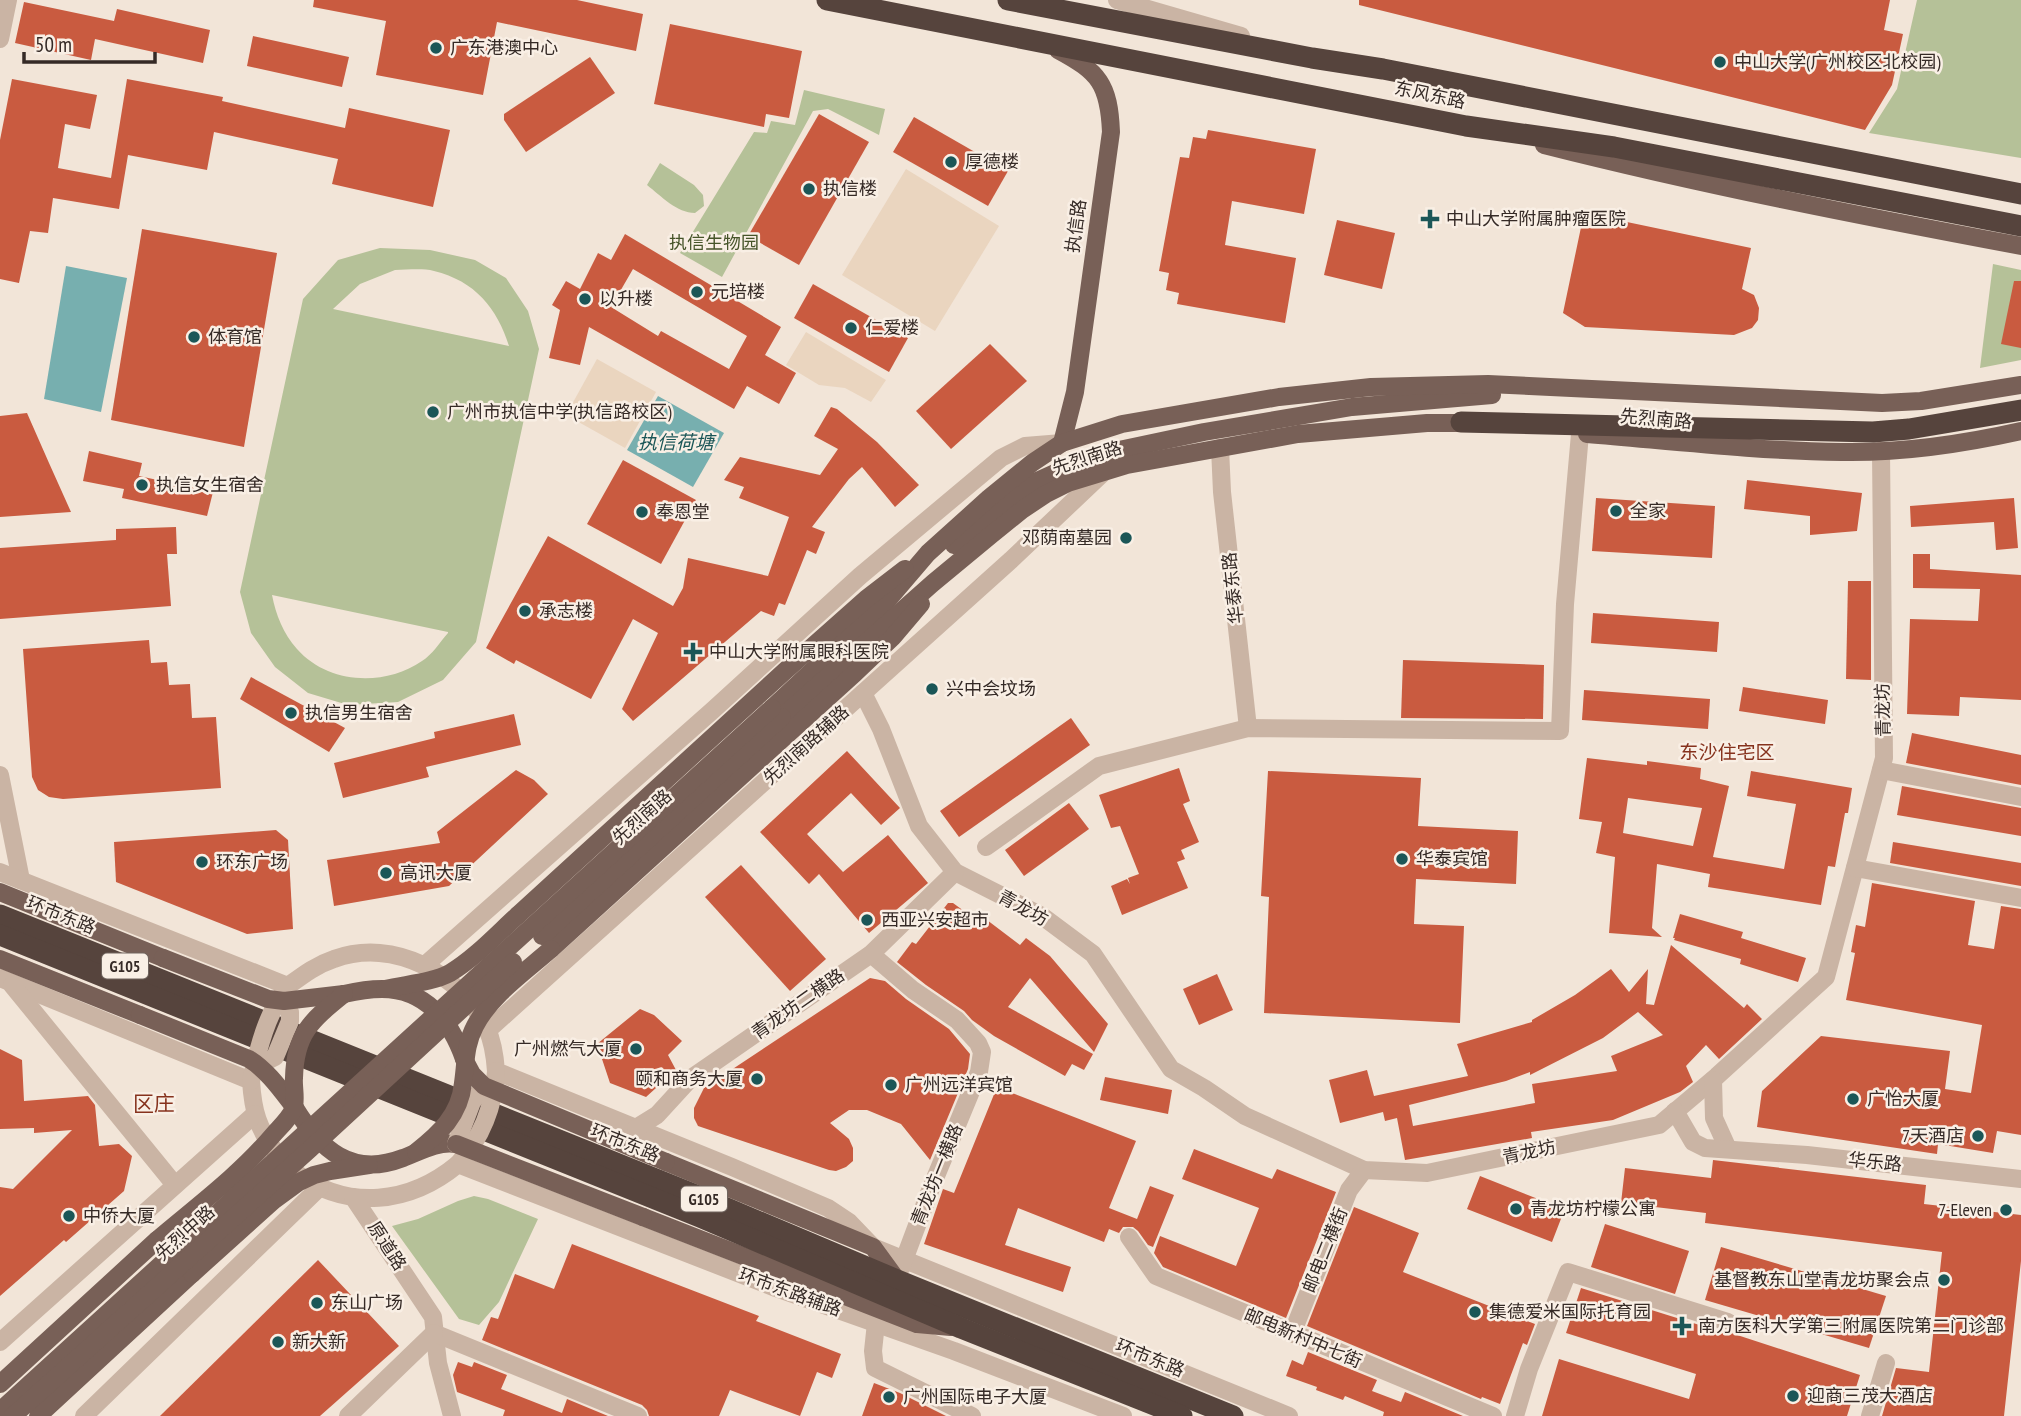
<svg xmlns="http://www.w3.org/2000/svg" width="2021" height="1416" font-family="'PT Sans Narrow','Noto Sans SC',sans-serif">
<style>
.green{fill:#b5c198;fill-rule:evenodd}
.plaza{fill:#ead5bf}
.water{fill:#77afaf}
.building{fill:#c95b40;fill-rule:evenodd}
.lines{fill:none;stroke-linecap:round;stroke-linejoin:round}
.minor{stroke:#cab4a4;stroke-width:18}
.major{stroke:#786057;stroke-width:18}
.highway{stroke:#56443d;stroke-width:21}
.minor-bridge{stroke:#cab4a4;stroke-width:18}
.major-bridge{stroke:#786057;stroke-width:18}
.poi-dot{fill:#1b5657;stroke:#f9efe5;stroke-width:2.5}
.labels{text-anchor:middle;stroke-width:5;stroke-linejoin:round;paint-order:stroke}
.shield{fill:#f9efe5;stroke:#70655f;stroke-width:2}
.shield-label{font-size:16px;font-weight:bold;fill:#352a26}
.poi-label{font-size:18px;fill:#352a26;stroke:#f9efe5;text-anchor:start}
.street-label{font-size:18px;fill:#352a26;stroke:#f9efe5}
.park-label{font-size:18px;fill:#465429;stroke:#f9efe5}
.water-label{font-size:19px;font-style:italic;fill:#1b5657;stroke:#f9efe5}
.neighbourhood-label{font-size:19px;fill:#86321d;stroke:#f9efe5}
.quarter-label{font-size:21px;fill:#86321d;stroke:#f9efe5}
</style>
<rect width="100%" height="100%" fill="#f2e5d8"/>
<g class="green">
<polygon points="1917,0 2021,0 2021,158 1869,133 1897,89"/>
<polygon points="804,90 885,109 879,135 828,109 813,111 722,277 680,253 754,132 767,133 771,121 795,125"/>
<path d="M660 163 694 185 703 195 704 206 695 213C677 213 661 196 647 185Z"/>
<path d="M380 248 430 250 475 260 506 278 528 311 539 349 476 642 443 680 398 702 348 705 308 693 275 667 251 633 240 592 303 299 338 260ZM395 270C407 270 422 268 434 271 475 281 497 308 509 346L333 309 360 284ZM272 595 448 632V633C440 642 432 655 422 661 384 687 328 684 297 649 283 633 276 615 272 595Z"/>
<polygon points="1993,264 2021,270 2021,360 1980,368"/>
<polygon points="474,1196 488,1199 538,1219 499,1302 479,1325 459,1319 392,1226 418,1219 458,1201"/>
</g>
<g class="plaza">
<polygon points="906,169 999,226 935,331 842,275"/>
<polygon points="806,332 886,380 871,402 845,388 819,385 786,365"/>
<polygon points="597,359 656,392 625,448 566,415"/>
</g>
<g class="water">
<polygon points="66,266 127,278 101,412 44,399"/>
<polygon points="658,396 724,433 693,487 627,450"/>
</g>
<g class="building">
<polygon points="314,0 577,0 643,14 636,51 497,22 483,95 376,75 386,21 313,7"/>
<polygon points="1359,0 1890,0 1884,30 1903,34 1892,85 1865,130 1359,5"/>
<polygon points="24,2 114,21 117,9 210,30 203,63 95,39 91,60 15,43"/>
<polygon points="670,24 802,51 789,118 766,114 764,127 654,104"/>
<polygon points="253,36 349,57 342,87 247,66"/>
<polygon points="590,57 615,93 526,152 504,120 504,114"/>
<polygon points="12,79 97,95 90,129 65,124 58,168 111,178 127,79 223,97 222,101 345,128 349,108 450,130 433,207 332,184 338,159 214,132 207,170 128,155 119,209 53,198 48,233 30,231 19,283 0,279 0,140"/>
<polygon points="819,114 869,142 799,265 748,236"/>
<polygon points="914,117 1008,171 988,206 893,152"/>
<polygon points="1208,130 1316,149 1304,214 1232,201 1225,245 1296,258 1285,323 1177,304 1179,293 1166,290 1169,273 1159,271 1180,157 1189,158 1193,137 1206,139"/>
<polygon points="1584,213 1751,248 1742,289 1754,295 1759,308 1758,320 1752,328 1734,335 1585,327 1563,313"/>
<polygon points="1337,220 1395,233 1382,289 1324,275"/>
<polygon points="142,229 277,253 244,447 111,420"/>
<path d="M625 234 781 327 765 355 796 373 779 404 747 386 734 409 589 327 580 365 549 358 560 310 552 305 566 281 580 289 598 253 611 260ZM633 269 747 336 729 369 661 331 658 336 611 307Z"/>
<polygon points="2014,281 2021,281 2021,348 2001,344"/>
<polygon points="813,284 908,338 889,372 794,318"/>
<polygon points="990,344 1027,381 951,449 916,411"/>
<polygon points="831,407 837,409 877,442 919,485 895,507 862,467 849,479 812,527 825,532 816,554 807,550 785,605 779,603 774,616 761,611 633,721 622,709 658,633 633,619 591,699 516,660 514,664 486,648 548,536 673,606 683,588 688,558 768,576 789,517 739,498 744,487 724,480 740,457 820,475 838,449 814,436"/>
<polygon points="27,413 49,463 71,512 0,517 0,416"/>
<polygon points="89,451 142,463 139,476 213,492 207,516 122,498 124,489 83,481"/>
<polygon points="623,460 696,500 661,564 587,524"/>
<polygon points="1747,480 1862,493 1857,531 1810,535 1810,516 1744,509"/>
<polygon points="1596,498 1715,506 1712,558 1592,551"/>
<polygon points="2014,498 2018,548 1996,550 1994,522 1911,527 1910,506"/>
<polygon points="176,527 177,554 167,554 171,606 0,619 0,548 116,540 116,529"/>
<polygon points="1913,554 1930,554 1930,569 2021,575 2021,700 1960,697 1959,716 1907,714 1910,619 1978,621 1980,589 1913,588"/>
<polygon points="1848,581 1871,581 1871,680 1846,679"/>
<polygon points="1593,613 1719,622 1717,652 1591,643"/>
<polygon points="149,640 151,663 167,662 169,685 190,684 192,718 216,717 221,788 63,799 49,797 38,790 32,777 23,649"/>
<polygon points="1403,660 1544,665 1543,719 1401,718"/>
<polygon points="251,677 345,728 329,752 240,699"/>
<polygon points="1743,687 1828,700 1825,724 1739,711"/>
<polygon points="1584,690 1710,699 1708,729 1582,720"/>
<polygon points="514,714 521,745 426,767 429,777 343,798 334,763 435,738 434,732"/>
<polygon points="1071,718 1090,745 959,837 940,811"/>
<polygon points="1912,733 2021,755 2021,785 1906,763"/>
<polygon points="847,751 900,808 881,825 851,793 807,834 843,872 888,835 928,883 869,933 819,874 809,884 760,832"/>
<path d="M1587 758 1647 765V761L1701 768 1700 779 1729 786 1713 857 1784 869 1796 804 1747 796 1751 771 1852 788 1848 813H1845L1835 867 1828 866 1821 905 1708 887 1710 874 1657 864 1652 928 1662 937 1609 933 1615 857 1596 853 1602 822 1579 819ZM1628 798 1702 808 1693 846 1623 833Z"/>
<polygon points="1179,768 1190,801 1183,804 1199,842 1181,850 1185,859 1177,862 1188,888 1122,915 1111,886 1127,879 1130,884 1128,878 1139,874 1120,826 1111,828 1099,795"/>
<polygon points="516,770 534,780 548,794 449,886 334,906 327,860 440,843 437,832"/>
<polygon points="1268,771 1421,778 1418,826 1518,831 1516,884 1416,879 1414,924 1464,926 1460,1023 1264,1013 1269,897 1261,896"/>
<polygon points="1902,786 2021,808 2021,836 1897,815"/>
<polygon points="1069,803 1089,829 1024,876 1005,850"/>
<polygon points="276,830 288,840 293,929 247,934 116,882 114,842"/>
<polygon points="1893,842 2021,863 2021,886 1890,863"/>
<polygon points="741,865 826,959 790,991 705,897"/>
<polygon points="1872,883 1975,901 1968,945 1994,949 2001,906 2021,909 2021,1135 1997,1131 1993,1153 1938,1144 1937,1154 1757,1127 1762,1091 1821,1036 1950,1051 1945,1089 1971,1093 1982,1025 1846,1000 1855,953 1851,952 1856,925 1865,927"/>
<polygon points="948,903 953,903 983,925 987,920 1020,945 1026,938 1050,956 1108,1024 1094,1052 1030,978 1008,1007 1093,1054 1084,1070 1072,1064 1065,1076 994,1036 972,1020 964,1011 926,985 897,962 912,942 916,944"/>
<polygon points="1680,914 1743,932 1741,938 1806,958 1798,982 1740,964 1741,959 1674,940 1675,938 1673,938"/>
<path d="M1671 945 1744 1008 1747 1004 1762 1019 1719 1059 1706 1045 1686 1066 1693 1082 1680 1092 1613 1120 1531 1132 1532 1138 1405 1160 1397 1118 1385 1121 1383 1112 1340 1123 1329 1080 1367 1070 1374 1096 1468 1076 1457 1044 1532 1022V1020L1575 995 1611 969 1629 992 1648 969 1646 1004 1654 1005ZM1638 1012 1663 1035 1611 1056 1617 1071 1532 1084 1535 1103 1413 1126 1409 1105 1506 1081 1530 1072V1075L1603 1038Z"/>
<polygon points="1217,974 1233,1010 1199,1025 1183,989"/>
<polygon points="870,978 885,981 906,999 949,1029 970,1054 968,1069 930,1160 901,1124 867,1110 849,1110 830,1123 849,1139 853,1148 853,1161 846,1167 836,1171 829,1170 698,1126 694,1118 694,1108 704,1088"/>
<polygon points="640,1009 654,1015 682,1041 668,1055 676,1070 646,1097 610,1083 597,1044"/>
<polygon points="0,1049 22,1060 24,1101 88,1096 95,1105 99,1146 119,1144 132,1156 124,1191 66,1242 64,1240 0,1296 0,1187 13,1189 72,1130 34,1133 34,1128 0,1129"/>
<polygon points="1105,1077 1172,1090 1168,1114 1100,1100"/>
<polygon points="997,1087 1136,1141 1109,1208 1137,1219 1150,1186 1174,1195 1153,1247 1148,1245 1138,1231 1133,1227 1123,1227 1119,1233 1109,1229 1104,1242 1018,1208 1005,1245 1071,1267 1063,1292 924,1244 943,1189 954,1193"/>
<polygon points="1194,1149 1272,1179 1277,1169 1336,1192 1286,1318 1163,1267 1154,1253 1160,1236 1236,1266 1259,1208 1182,1179"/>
<polygon points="1713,1160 1926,1185 1924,1204 2021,1215 2021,1261 2004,1416 1882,1416 1896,1368 1929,1372 1942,1252 1705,1223 1706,1213 1621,1203 1625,1168 1711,1178"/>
<polygon points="1480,1176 1538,1199 1537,1203 1564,1211 1552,1242 1467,1209"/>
<polygon points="1354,1207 1419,1233 1403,1272 1535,1324 1527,1345 1523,1343 1500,1404 1482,1397 1481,1399 1307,1326"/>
<polygon points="1605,1224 1689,1251 1675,1294 1591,1267"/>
<polygon points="572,1244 759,1316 756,1321 841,1354 832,1378 817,1372 800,1416 730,1390 719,1416 649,1416 647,1410 642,1405 482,1340 491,1317 498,1319 515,1274 554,1289"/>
<polygon points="1721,1247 1886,1296 1869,1348 1705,1300"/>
<polygon points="318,1260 399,1346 320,1416 160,1416"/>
<polygon points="1581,1288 1725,1333 1731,1333 1860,1375 1847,1416 1542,1416 1559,1359 1689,1399 1696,1374 1566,1333"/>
<polygon points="1308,1352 1377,1380 1372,1391 1401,1402 1405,1392 1463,1416 1383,1416 1384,1412 1345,1396 1343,1400 1316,1390 1317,1387 1286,1376 1292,1360 1303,1365"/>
<polygon points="458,1362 472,1367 474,1362 507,1375 501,1389 562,1413 567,1399 608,1416 503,1416 505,1410 457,1392 453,1375"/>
<polygon points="874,1383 900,1393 946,1416 862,1416"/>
</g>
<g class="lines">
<g class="minor">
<polyline points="1117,0 1241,36"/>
<polyline points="0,39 8,0"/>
<polyline points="1220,448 1222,492 1248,728"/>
<polyline points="863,693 881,729 919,826 955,872 1042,916 1093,954 1171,1069 1204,1088 1245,1116 1364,1170 1427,1173 1659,1125 1717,1076 1826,977 1884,758 1881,451"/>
<polyline points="1881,770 2021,797"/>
<polyline points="0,775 21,880"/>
<polyline points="986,847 1099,766 1248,728 1560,731 1565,604 1580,434"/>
<polyline points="1855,868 2021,898"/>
<path d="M0 872 288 986C303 975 316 965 334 959 394 937 461 974 487 1029 493 1042 495 1057 496 1071L732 1167 828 1208 849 1222 873 1247 1289 1416"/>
<polyline points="871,954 913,990 957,1020 978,1043 982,1052 979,1072 931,1188 901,1268"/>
<polyline points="425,965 713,710 860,576 1001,458 1025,446 1062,443"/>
<path d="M0 978 251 1081C253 1112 258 1128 276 1153"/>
<polyline points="12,985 175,1185"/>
<polyline points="488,1030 1011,560 1105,471"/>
<polyline points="1713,1080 1714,1118 1728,1149"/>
<polyline points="1675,1111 1693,1142 1705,1148 1807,1155 2021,1179"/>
<polyline points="636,1128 657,1115 690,1079 871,954 955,872"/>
<path d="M296 1173C348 1211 410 1204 458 1164L776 1288 954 1351 1123 1416"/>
<polyline points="353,1197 433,1317 438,1363 452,1416"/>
<polyline points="1129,1237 1156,1276 1493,1416"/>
<polyline points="886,1323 876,1323 873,1351 875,1368 972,1416"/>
<polyline points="434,1333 638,1416"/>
<polyline points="1292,1334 1349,1190 1364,1170"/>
<polyline points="0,1342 255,1114"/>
<polyline points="84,1416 320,1187"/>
<polyline points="348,1416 434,1333"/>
<polyline points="1515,1416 1529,1369 1568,1272 1728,1322"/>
<polyline points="1870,1416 1886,1363"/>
</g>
<g class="major">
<path d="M1058 50C1099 72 1109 84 1111 132L1075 392 1062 443"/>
<path d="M1544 145C1702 185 1861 216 2021 246"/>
<path d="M1587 434C1672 441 1757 451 1842 452 1901 453 1963 444 2021 431"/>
<polyline points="954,545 1002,505 1035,482 1084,460 1119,450 1204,432 1352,407 1492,395"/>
<polyline points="772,708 887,601 928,553 989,498 1032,463 1062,443 1122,424 1279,397 1371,387 1488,384 1882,403 1921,401 2021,385"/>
<polyline points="782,717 933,583 991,535 1022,510 1046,494 1068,483 1127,465 1298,434 1427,423 1472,423"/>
<polyline points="0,892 163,958"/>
<polyline points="518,915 785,671 866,599 905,569"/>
<polyline points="551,949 854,674 893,637 921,604"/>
<polyline points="0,959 140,1015"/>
<path d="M344 994C357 991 369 989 382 989 426 989 451 1022 464 1059"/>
<path d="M295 1108C320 1149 351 1178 403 1158 419 1152 437 1141 456 1144"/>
<polyline points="666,1162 873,1247 897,1280"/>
<polyline points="643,1217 917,1324 951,1327"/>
<polyline points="0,1384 157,1240"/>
<polyline points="38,1416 192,1274"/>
</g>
<g class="highway">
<polyline points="827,0 1466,126 1614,147 2021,226"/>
<polyline points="1008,0 1312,58 1383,69 2021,194"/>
<polyline points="1461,422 1873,432 1909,429 2021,410"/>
<polyline points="0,915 703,1198 897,1280 1233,1416"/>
<polyline points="0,935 700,1217 961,1328 1182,1416"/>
</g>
<g class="minor-bridge">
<polyline points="259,1065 275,1057 290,1021 290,1012 284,1001"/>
<path d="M251 1081C258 1049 267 1012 288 986"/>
<polyline points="456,1144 472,1102 484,1086"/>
<path d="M458 1164C482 1137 494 1107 496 1071"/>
</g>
<g class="major-bridge">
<polyline points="542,936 782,717"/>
<polyline points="163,958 268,999 284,1001 344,994"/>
<path d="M385 989C406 984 431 983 450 973 475 958 497 934 518 915"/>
<path d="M140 1015 249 1059C268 1071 281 1090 295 1108"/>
<polyline points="464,1059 472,1074 484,1086 666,1162"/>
<polyline points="456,1144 643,1217"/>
<path d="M416 1152C439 1134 460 1115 463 1083 466 1062 465 1045 475 1026 491 995 525 972 551 949"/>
<path d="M157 1240C197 1206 239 1175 273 1135 280 1127 289 1119 293 1110 297 1101 293 1087 294 1078 295 1033 312 1020 344 994"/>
<polyline points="192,1274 273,1201 299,1182 314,1175 330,1171 369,1165"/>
<polyline points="0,1411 772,708"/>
<polyline points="13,1416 310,1149 513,962"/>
</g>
</g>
<g class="poi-dot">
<circle cx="436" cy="48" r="7"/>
<circle cx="1720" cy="62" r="7"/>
<circle cx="951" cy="162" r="7"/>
<circle cx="809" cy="189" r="7"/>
<path d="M1426.5 208.5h7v7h7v7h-7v7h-7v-7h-7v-7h7z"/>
<circle cx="697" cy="292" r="7"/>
<circle cx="585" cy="299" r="7"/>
<circle cx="851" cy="328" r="7"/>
<circle cx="194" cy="337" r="7"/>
<circle cx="433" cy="412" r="7"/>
<circle cx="142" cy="485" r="7"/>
<circle cx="1616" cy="511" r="7"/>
<circle cx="642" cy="512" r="7"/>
<circle cx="1126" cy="538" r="7"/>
<circle cx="525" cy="611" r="7"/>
<path d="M689.5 641.5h7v7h7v7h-7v7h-7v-7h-7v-7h7z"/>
<circle cx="932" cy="689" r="7"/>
<circle cx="291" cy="713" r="7"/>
<circle cx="1402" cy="859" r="7"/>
<circle cx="202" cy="862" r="7"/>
<circle cx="386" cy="873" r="7"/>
<circle cx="867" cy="920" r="7"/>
<circle cx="636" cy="1049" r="7"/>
<circle cx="757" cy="1079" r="7"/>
<circle cx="891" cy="1085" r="7"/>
<circle cx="1853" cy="1099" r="7"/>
<circle cx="1978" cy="1136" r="7"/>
<circle cx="1516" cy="1209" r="7"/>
<circle cx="2006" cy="1210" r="7"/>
<circle cx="69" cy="1216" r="7"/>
<circle cx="1944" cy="1280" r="7"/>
<circle cx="317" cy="1303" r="7"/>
<circle cx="1475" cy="1312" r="7"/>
<path d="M1678.5 1315.5h7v7h7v7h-7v7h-7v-7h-7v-7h7z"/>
<circle cx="278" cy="1342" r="7"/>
<circle cx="1793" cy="1396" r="7"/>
<circle cx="889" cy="1397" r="7"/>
</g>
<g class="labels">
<g class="shield">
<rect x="102" y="953.5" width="46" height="25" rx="5"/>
<rect x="681" y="1186.5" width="46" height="25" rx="5"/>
</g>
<g class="shield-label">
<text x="125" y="972">G105</text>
<text x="704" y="1205">G105</text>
</g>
<g class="poi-label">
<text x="450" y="54">广东港澳中心</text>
<text x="1734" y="68">中山大学(广州校区北校园)</text>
<text x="965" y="168">厚德楼</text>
<text x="823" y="195">执信楼</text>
<text x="1446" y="225">中山大学附属肿瘤医院</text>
<text x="711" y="298">元培楼</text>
<text x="599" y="305">以升楼</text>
<text x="865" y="334">仁爱楼</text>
<text x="208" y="343">体育馆</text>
<text x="447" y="418">广州市执信中学(执信路校区)</text>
<text x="156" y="491">执信女生宿舍</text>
<text x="1630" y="517">全家</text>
<text x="656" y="518">奉恩堂</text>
<text x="1112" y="544" text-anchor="end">邓荫南墓园</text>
<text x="539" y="617">承志楼</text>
<text x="709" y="658">中山大学附属眼科医院</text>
<text x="946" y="695">兴中会坟场</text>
<text x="305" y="719">执信男生宿舍</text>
<text x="1416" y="865">华泰宾馆</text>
<text x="216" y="868">环东广场</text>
<text x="400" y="879">高讯大厦</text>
<text x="881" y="926">西亚兴安超市</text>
<text x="622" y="1055" text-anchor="end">广州燃气大厦</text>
<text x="743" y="1085" text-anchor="end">颐和商务大厦</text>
<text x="905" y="1091">广州远洋宾馆</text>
<text x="1867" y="1105">广怡大厦</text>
<text x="1964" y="1142" text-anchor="end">7天酒店</text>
<text x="1530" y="1215">青龙坊柠檬公寓</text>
<text x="1992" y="1216" text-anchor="end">7-Eleven</text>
<text x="83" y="1222">中侨大厦</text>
<text x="1930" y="1286" text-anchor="end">基督教东山堂青龙坊聚会点</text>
<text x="331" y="1309">东山广场</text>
<text x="1489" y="1318">集德爱米国际托育园</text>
<text x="1698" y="1332">南方医科大学第三附属医院第二门诊部</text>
<text x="292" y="1348">新大新</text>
<text x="1807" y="1402">迎商三茂大酒店</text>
<text x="903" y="1403">广州国际电子大厦</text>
</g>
<g class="street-label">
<text transform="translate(1430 95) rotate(12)" y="6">东风东路</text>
<text transform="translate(1076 226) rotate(-82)" y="6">执信路</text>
<text transform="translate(1656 419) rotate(5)" y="6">先烈南路</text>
<text transform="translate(1087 458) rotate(-18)" y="6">先烈南路</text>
<text transform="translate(1233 588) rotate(-96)" y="6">华泰东路</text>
<text transform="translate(1883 710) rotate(-91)" y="6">青龙坊</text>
<text transform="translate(806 745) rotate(-42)" y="6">先烈南路辅路</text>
<text transform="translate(642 817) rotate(-42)" y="6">先烈南路</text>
<text transform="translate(1023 908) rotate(29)" y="6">青龙坊</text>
<text transform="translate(61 915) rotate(22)" y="6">环市东路</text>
<text transform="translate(798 1004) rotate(-35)" y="6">青龙坊二横路</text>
<text transform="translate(625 1143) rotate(22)" y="6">环市东路</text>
<text transform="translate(1529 1152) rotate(-12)" y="6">青龙坊</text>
<text transform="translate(1875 1162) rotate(6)" y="6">华乐路</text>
<text transform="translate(937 1175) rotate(-68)" y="6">青龙坊一横路</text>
<text transform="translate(185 1233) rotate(-42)" y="6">先烈中路</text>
<text transform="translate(387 1246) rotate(57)" y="6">原道路</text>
<text transform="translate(1325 1250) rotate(-68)" y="6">邮电二横街</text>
<text transform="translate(790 1292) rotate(20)" y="6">环市东路辅路</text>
<text transform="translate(1303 1338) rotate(23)" y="6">邮电新村中七街</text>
<text transform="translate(1150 1358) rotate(22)" y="6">环市东路</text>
</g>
<g class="park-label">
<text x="714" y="249">执信生物园</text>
</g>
<g class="water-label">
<text x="676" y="449">执信荷塘</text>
</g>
<g class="neighbourhood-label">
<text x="1727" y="759">东沙住宅区</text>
</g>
<g class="quarter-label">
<text x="154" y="1111">区庄</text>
</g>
</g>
<path d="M24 52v10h131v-10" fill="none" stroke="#352a26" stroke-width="3.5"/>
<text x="35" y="52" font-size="21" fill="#352a26" stroke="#f9efe5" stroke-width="5" paint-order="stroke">50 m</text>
</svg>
